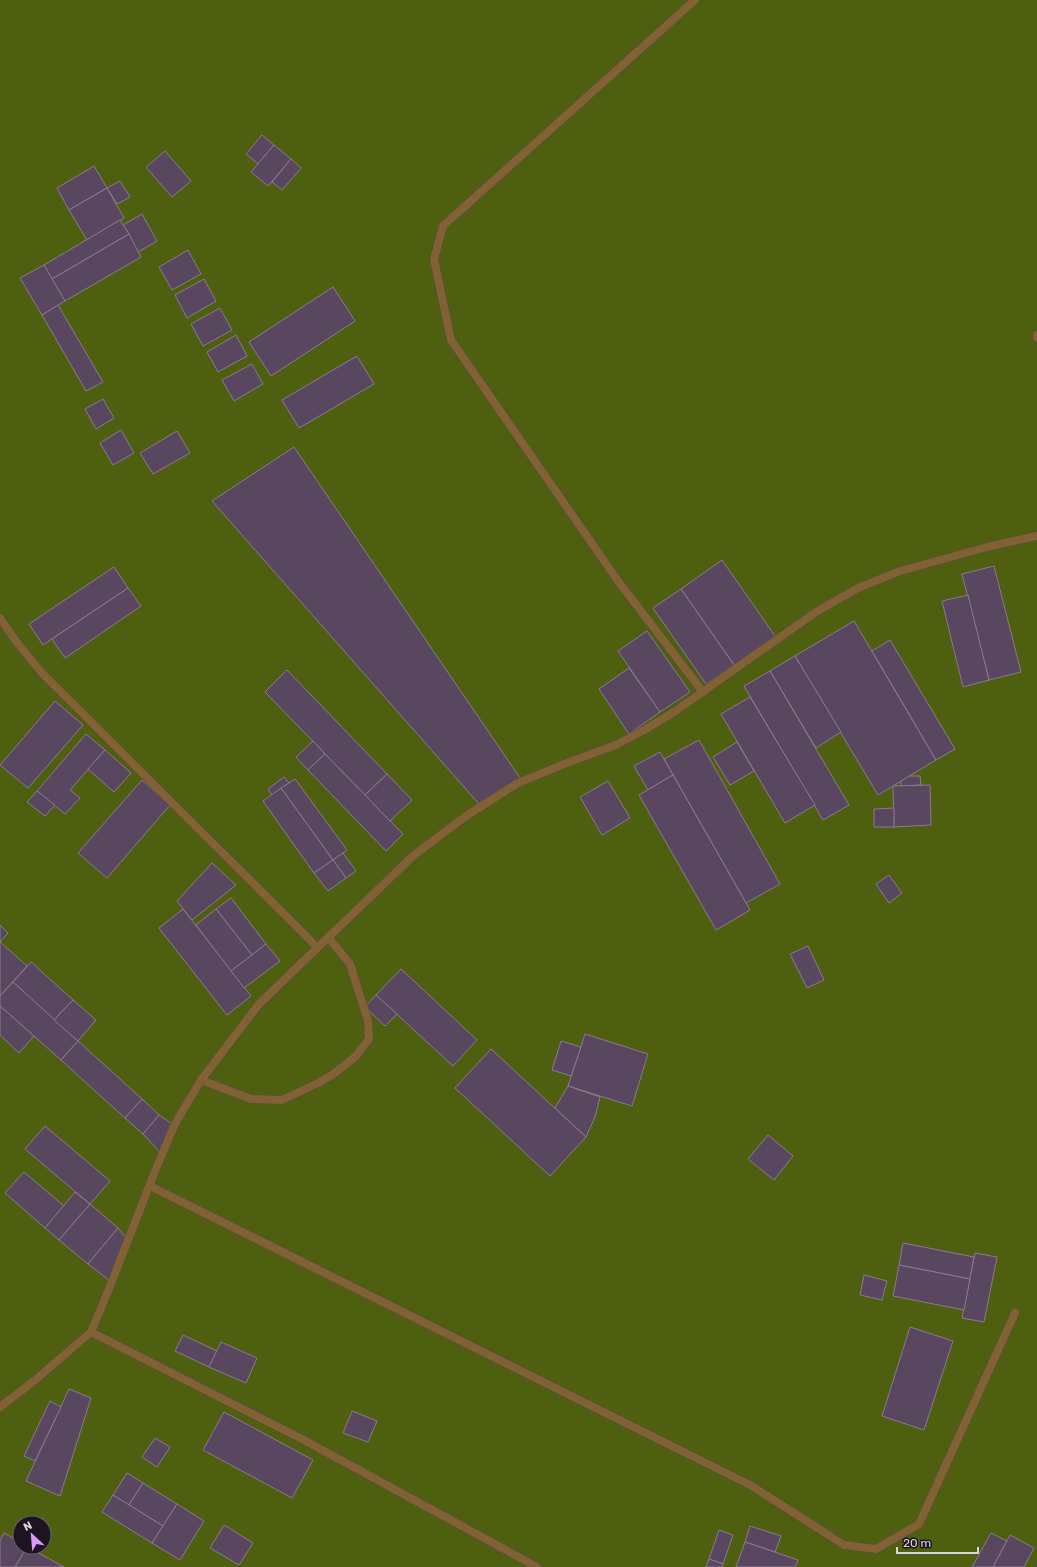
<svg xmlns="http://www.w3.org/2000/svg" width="1037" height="1567" font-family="Rubik,sans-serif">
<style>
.green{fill:#4e600f;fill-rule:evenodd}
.building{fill:#58475f;stroke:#8c7994}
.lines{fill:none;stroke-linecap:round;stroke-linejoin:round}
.lane-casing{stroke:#56475d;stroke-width:9}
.street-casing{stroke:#56475d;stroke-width:9}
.lane{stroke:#826132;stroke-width:8}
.street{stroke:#826132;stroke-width:8}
</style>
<rect width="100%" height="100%" fill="#392940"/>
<path class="green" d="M0 0H1037V1567H0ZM20 1523H44V1547H20Z"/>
<g class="building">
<polygon points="262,135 274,145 258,164 246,154"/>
<polygon points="274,145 291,159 268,186 251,172"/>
<polygon points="165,151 191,181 172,197 146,167"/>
<polygon points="291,159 301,168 282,190 272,182"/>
<polygon points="94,166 107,188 69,210 57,188"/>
<polygon points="120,181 130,197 117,204 107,188"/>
<polygon points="107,188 124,218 87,240 69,210"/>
<polygon points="142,214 157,241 138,252 123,225"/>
<polygon points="120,220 129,234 52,279 44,265"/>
<polygon points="129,234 141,257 65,301 52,279"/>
<polygon points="188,250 201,274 172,290 159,267"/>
<polygon points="44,265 65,301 42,315 20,278"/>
<polygon points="204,279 216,301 187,318 175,295"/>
<polygon points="333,287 355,321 271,376 249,342"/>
<polygon points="58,305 103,382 86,391 42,315"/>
<polygon points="220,308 232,330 203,346 191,324"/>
<polygon points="236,335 247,356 218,372 207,352"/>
<polygon points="357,356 374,384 299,428 282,400"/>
<polygon points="252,364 263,384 234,401 222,380"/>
<polygon points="103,399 114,418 96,429 85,409"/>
<polygon points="121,430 134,453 113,465 100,443"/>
<polygon points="177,431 190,453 153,474 140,453"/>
<polygon points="294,447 520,778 479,804 212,501"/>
<polygon points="722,560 775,636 734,665 681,589"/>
<polygon points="994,566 1021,672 989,680 962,574"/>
<polygon points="114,567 128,588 43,645 29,624"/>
<polygon points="128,588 141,606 65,658 52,639"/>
<polygon points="681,589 734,665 706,684 653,608"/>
<polygon points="968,595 989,680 963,687 942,601"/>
<polygon points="854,621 936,760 878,795 795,656"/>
<polygon points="647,631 690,692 660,712 618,651"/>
<polygon points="890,640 955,749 936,760 872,651"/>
<polygon points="795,656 841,732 816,748 770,671"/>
<polygon points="629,668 660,712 629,734 599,689"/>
<polygon points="287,670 387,774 365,795 265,692"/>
<polygon points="770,671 849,805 823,820 744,686"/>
<polygon points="750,697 815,805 785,823 721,714"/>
<polygon points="55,701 83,725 28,788 0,765"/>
<polygon points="86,734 105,750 70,790 80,798 65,814 37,791"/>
<polygon points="699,740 780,884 746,903 664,759"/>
<polygon points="313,741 325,754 308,770 296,757"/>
<polygon points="737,742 754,771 730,785 713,757"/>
<polygon points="105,750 131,773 114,792 88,769"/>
<polygon points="660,752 673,775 648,790 634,766"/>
<polygon points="325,754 403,834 386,851 308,770"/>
<polygon points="387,774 412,800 390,821 365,795"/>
<polygon points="673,775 750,910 716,930 639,795"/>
<polygon points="909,776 920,776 921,785 901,786 901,781"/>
<polygon points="284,777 289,783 272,795 268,789"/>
<polygon points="295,779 347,850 333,860 281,788"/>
<polygon points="142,780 170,805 107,878 78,853"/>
<polygon points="608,781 630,818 602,835 580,797"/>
<polygon points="930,785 931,825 894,827 893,786"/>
<polygon points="281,788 333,860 314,873 263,801"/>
<polygon points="37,791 55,805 45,816 27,802"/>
<polygon points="894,808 894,827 874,827 874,809"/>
<polygon points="343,853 356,871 346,878 333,860"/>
<polygon points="333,860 346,878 328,891 314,873"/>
<polygon points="212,863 236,885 192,920 177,901"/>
<polygon points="889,875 902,893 889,903 876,884"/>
<polygon points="231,898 266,944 252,955 216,909"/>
<polygon points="183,909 251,996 227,1015 159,928"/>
<polygon points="216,909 252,955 231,971 196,925"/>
<polygon points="0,925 8,933 0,942"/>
<polygon points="0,942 27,966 0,996"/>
<polygon points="266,944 280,961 244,988 231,971"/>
<polygon points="808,946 824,980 807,988 790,954"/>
<polygon points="31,962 73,1000 54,1020 13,982"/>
<polygon points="401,969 477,1040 453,1066 376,995"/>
<polygon points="13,982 78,1041 61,1060 0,1006 0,996"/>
<polygon points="376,995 397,1014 385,1026 365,1007"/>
<polygon points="73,1000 96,1020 78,1041 54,1020"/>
<polygon points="0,1006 34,1036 19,1053 0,1035"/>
<polygon points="585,1034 648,1054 632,1106 568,1086"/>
<polygon points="78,1041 142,1099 125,1118 61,1060"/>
<polygon points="561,1041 581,1047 571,1076 552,1070"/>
<polygon points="491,1049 586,1137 550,1176 455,1088"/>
<polygon points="568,1086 600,1097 595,1117 586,1137 555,1108"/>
<polygon points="142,1099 159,1115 143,1134 125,1118"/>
<polygon points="159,1115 171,1123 160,1152 143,1134"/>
<polygon points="45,1126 110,1181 90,1204 25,1149"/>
<polygon points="768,1135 793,1156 774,1180 748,1159"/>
<polygon points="24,1172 64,1206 45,1228 5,1193"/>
<polygon points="75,1192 90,1204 59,1240 45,1228"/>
<polygon points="90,1204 118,1228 88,1264 59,1240"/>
<polygon points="118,1228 126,1238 109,1280 88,1264"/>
<polygon points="903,1243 974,1257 970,1279 899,1265"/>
<polygon points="975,1253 997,1257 984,1322 962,1318"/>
<polygon points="899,1265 970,1279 964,1310 893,1296"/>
<polygon points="864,1275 887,1281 882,1300 860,1295"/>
<polygon points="910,1327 953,1341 924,1430 882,1416"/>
<polygon points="183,1335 217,1351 209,1367 175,1351"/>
<polygon points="221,1342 257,1358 246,1383 209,1367"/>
<polygon points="69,1389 91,1398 60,1496 26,1481"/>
<polygon points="50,1401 61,1407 35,1461 24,1456"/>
<polygon points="352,1411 377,1421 368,1442 343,1433"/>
<polygon points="224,1412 313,1460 292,1498 203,1450"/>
<polygon points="155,1438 170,1447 157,1467 142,1457"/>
<polygon points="127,1473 143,1483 129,1505 113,1495"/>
<polygon points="143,1483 177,1504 163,1526 129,1505"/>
<polygon points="113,1495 163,1526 152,1543 102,1512"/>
<polygon points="177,1504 204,1521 180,1560 152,1543"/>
<polygon points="224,1525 253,1543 239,1565 210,1548"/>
<polygon points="750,1526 781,1536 775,1552 745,1542"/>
<polygon points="719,1530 733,1535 723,1564 709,1559"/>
<polygon points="4,1533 20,1542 20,1547 27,1547 15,1567 0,1567 0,1540"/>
<polygon points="991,1533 1007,1541 993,1567 972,1567"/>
<polygon points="1010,1535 1034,1548 1024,1567 993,1567"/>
<polygon points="745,1542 798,1560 795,1567 736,1567"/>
<polygon points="27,1547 28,1547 64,1567 15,1567"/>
<polygon points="709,1559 723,1564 722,1567 706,1567"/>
</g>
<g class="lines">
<defs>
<polyline id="lane" points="201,1080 251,1099 282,1100 318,1083 332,1075 355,1057 369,1039 368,1021 350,964 328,937"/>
<g id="street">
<polyline points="695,0 443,226 434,259 451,340 618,581 703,692"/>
<polyline points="1037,335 1037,338"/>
<polyline points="0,618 15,640 42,673 317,947"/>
<polyline points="150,1186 752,1486 844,1545 876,1549 919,1524 1015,1313"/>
<polyline points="91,1332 304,1440 537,1567"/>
<polyline points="0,1407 34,1381 91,1332 109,1289 155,1171 175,1124 201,1080 259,1004 414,855 466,816 518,783 569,762 616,745 646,729 674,712 816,612 858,588 900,571 991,546 1037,536"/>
</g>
</defs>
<use href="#lane" class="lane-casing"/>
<use href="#street" class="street-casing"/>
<use href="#lane" class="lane"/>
<use href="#street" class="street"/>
</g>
<g transform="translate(32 1535) rotate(334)"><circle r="19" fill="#1c151f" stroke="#68606c"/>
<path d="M0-3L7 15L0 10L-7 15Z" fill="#d99af7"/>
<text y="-6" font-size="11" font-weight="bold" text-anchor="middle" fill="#dbd1e0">N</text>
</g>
<path d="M897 1547v6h81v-6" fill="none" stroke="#dbd1e0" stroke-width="2"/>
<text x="903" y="1547" font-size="12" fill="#dbd1e0" stroke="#1c151f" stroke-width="3" paint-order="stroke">20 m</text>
</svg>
